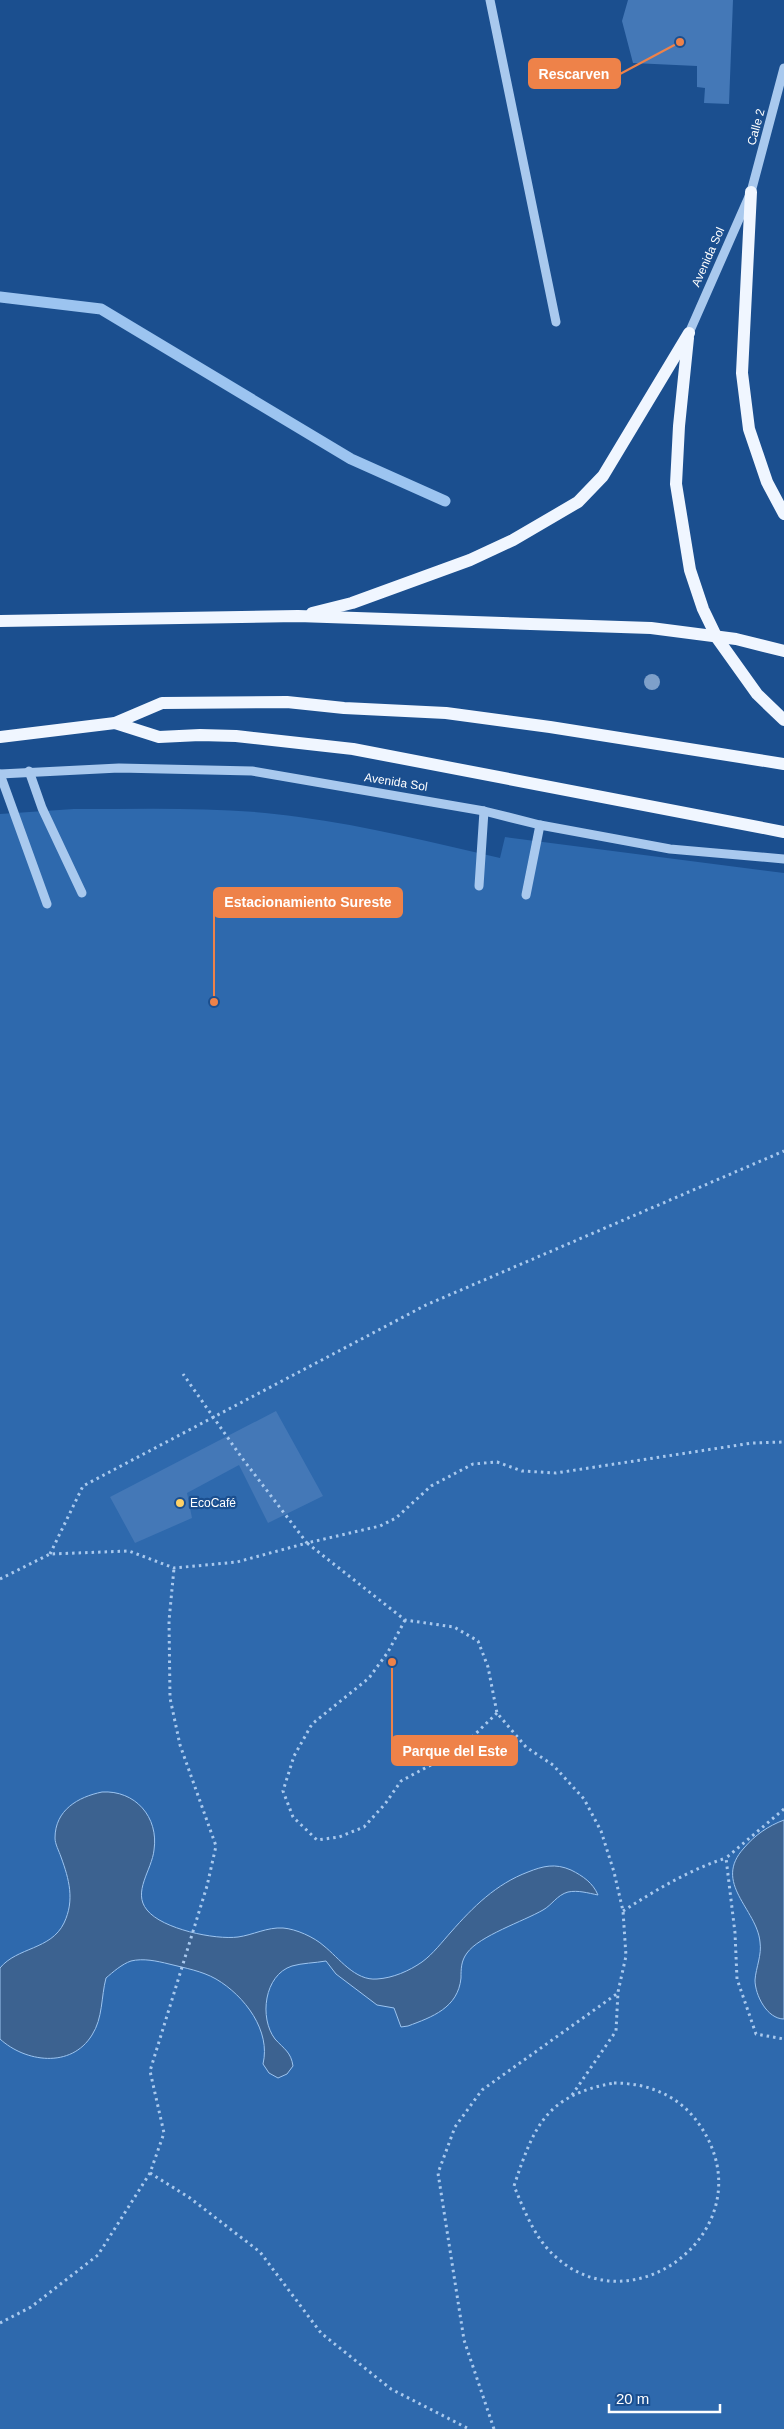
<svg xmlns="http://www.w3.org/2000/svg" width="784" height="2429" font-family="Helvetica,sans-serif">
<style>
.green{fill:#2e69ad}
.water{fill:#3c6290;stroke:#9cc4f0}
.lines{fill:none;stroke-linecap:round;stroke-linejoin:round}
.stream{stroke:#9cc4f0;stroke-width:11}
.building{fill:#4478b7}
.path{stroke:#a9c9ee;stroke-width:3;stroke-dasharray:2.5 4;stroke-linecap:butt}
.minor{stroke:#a9c9ee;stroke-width:9}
.major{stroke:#f0f6ff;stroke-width:12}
.tree{fill:#7ea0ca}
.poi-dot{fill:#ffd166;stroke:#1b4f8f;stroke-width:2}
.labels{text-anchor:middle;stroke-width:4.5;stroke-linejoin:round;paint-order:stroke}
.street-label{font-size:12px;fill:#fff;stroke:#1b4f8f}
.poi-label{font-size:12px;fill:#fff;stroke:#1b4f8f;text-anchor:start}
.leader{fill:none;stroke:#ee8249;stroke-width:2}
.callout-dot{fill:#ee8249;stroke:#1b4f8f;stroke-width:2}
.callout{fill:#ee8249;stroke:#ee8249;stroke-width:2}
.callout-label{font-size:14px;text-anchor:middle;font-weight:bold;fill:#fff}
</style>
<rect width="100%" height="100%" fill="#1b4f8f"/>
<path class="green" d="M74 809C148 809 225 806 299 817 367 826 434 843 500 858L505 837 784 873V2429H0V814Z"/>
<g class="water">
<path d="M102 1792C135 1790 159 1817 154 1850 152 1870 132 1892 147 1910 162 1929 215 1940 238 1937 253 1935 267 1927 283 1928 296 1929 314 1937 324 1946 339 1958 355 1981 377 1979 393 1978 409 1971 422 1962 433 1954 442 1942 451 1932 473 1907 496 1884 528 1872 543 1866 555 1863 571 1870 583 1876 593 1883 598 1895 588 1893 578 1890 568 1892 557 1895 552 1905 543 1910 524 1921 479 1936 467 1953 461 1961 461 1969 461 1978 458 2008 432 2017 408 2026L401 2027 394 2008 377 2005 336 1974 326 1961C315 1963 302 1963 292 1966 264 1975 259 2018 275 2039 284 2049 291 2052 293 2066L287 2074 278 2078 269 2073 263 2064C271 2031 245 1996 216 1979 202 1971 185 1968 169 1964 157 1961 143 1958 131 1961 122 1964 113 1972 106 1978 101 1997 103 2018 92 2035 71 2069 25 2062 0 2039V1968C17 1947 51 1950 64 1923 75 1900 69 1879 61 1857 59 1851 55 1844 55 1838 55 1810 78 1797 102 1792Z"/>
<path d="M784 1820V2019C767 2019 755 1995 755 1980 756 1967 762 1955 760 1942 757 1909 712 1883 744 1848 755 1835 768 1826 784 1820Z"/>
</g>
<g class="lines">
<polyline class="stream" points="0,297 101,309 351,459 445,501"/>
</g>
<g class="building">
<polygon points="628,0 733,0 729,104 704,103 705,88 697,87 697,66 633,63 622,21"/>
<polygon points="276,1411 323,1496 268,1523 239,1465 187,1493 192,1518 135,1543 110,1497"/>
</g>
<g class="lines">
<g class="path">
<polyline points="50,1554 83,1486 426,1305 784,1151"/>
<polyline points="0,1579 50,1554 129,1551 174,1568 237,1562 307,1543 242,1458 183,1374"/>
<polyline points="405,1620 388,1652 369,1678 312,1724 294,1756 283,1791 293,1817 317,1840 339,1837 364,1827 385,1804 401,1781 440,1760 466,1743 497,1713"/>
<polyline points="784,1809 726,1858 735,1933 737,1979 756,2034 784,2039"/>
<path d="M623 1911C656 1890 689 1870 726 1858"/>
<path d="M614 2083C649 2083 681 2096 701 2127 769 2230 625 2338 546 2247 531 2229 523 2207 514 2186 534 2126 546 2095 614 2083Z"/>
<polyline points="572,2095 616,2031 618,1992 626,1956 623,1911 614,1872 601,1831 584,1799 553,1765 526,1747 497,1713 488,1667 478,1641 454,1627 405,1620 307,1543 380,1526 396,1518 431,1486 473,1464 497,1462 522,1471 556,1473 752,1443 784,1442"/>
<polyline points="150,2173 190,2198 260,2252 321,2333 391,2389 469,2429"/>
<polyline points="0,2323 31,2307 98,2255 150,2173 164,2133 150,2071 207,1886 216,1846 180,1745 170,1698 169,1621 174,1568"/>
<polyline points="494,2429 464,2340 438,2173 455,2127 482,2090 618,1993"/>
</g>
<g class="minor">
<polyline points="490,0 556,322"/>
<polyline points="689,333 751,192 784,68"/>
<polyline points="29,771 42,808 82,893"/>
<polyline points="0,774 119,768 252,771 484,811 540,825 670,849 784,859"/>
<polyline points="0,774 47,904"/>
<polyline points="479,886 484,811"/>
<polyline points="526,895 540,825"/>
</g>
<g class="major">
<polyline points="751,192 742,373 749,429 767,482 784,514"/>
<polyline points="688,338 679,426 676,484 690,570 703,609 717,638 757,694 784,720"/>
<polyline points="312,613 352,603 470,560 513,540 578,502 603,476 689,333"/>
<polyline points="0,621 298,616 651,628 736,639 784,651"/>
<polyline points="115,723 159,737 200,735 236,736 353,749 784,832"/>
<polyline points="0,737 115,723 162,703 287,702 344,708 446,713 550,727 784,764"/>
</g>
</g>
<circle class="tree" cx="652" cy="682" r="8"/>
<circle class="poi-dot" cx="180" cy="1503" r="5"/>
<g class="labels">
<g class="street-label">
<text transform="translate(756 127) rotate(-75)" y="4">Calle 2</text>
<text transform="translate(708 257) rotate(-66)" y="4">Avenida Sol</text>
<text transform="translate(396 782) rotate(9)" y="4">Avenida Sol</text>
</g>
<g class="poi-label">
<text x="190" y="1507">EcoCafé</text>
</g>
</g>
<path class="leader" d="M680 42L620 74M214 1002L214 902M392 1662L392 1751"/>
<g class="callout-dot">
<circle cx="680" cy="42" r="5"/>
<circle cx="214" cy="1002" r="5"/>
<circle cx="392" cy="1662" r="5"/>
</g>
<g class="callout">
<rect x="529" y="59" width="91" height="29" rx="5"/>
<rect x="214" y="888" width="188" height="29" rx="5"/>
<rect x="392" y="1736" width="125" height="29" rx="5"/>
</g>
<g class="callout-label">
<text x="574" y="79">Rescarven</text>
<text x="308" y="907">Estacionamiento Sureste</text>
<text x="455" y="1756">Parque del Este</text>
</g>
<path d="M609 2404v8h111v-8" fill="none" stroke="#ffffff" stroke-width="2.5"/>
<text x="616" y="2404" font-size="15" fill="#ffffff" stroke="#1b4f8f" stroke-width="4" paint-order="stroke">20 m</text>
</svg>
